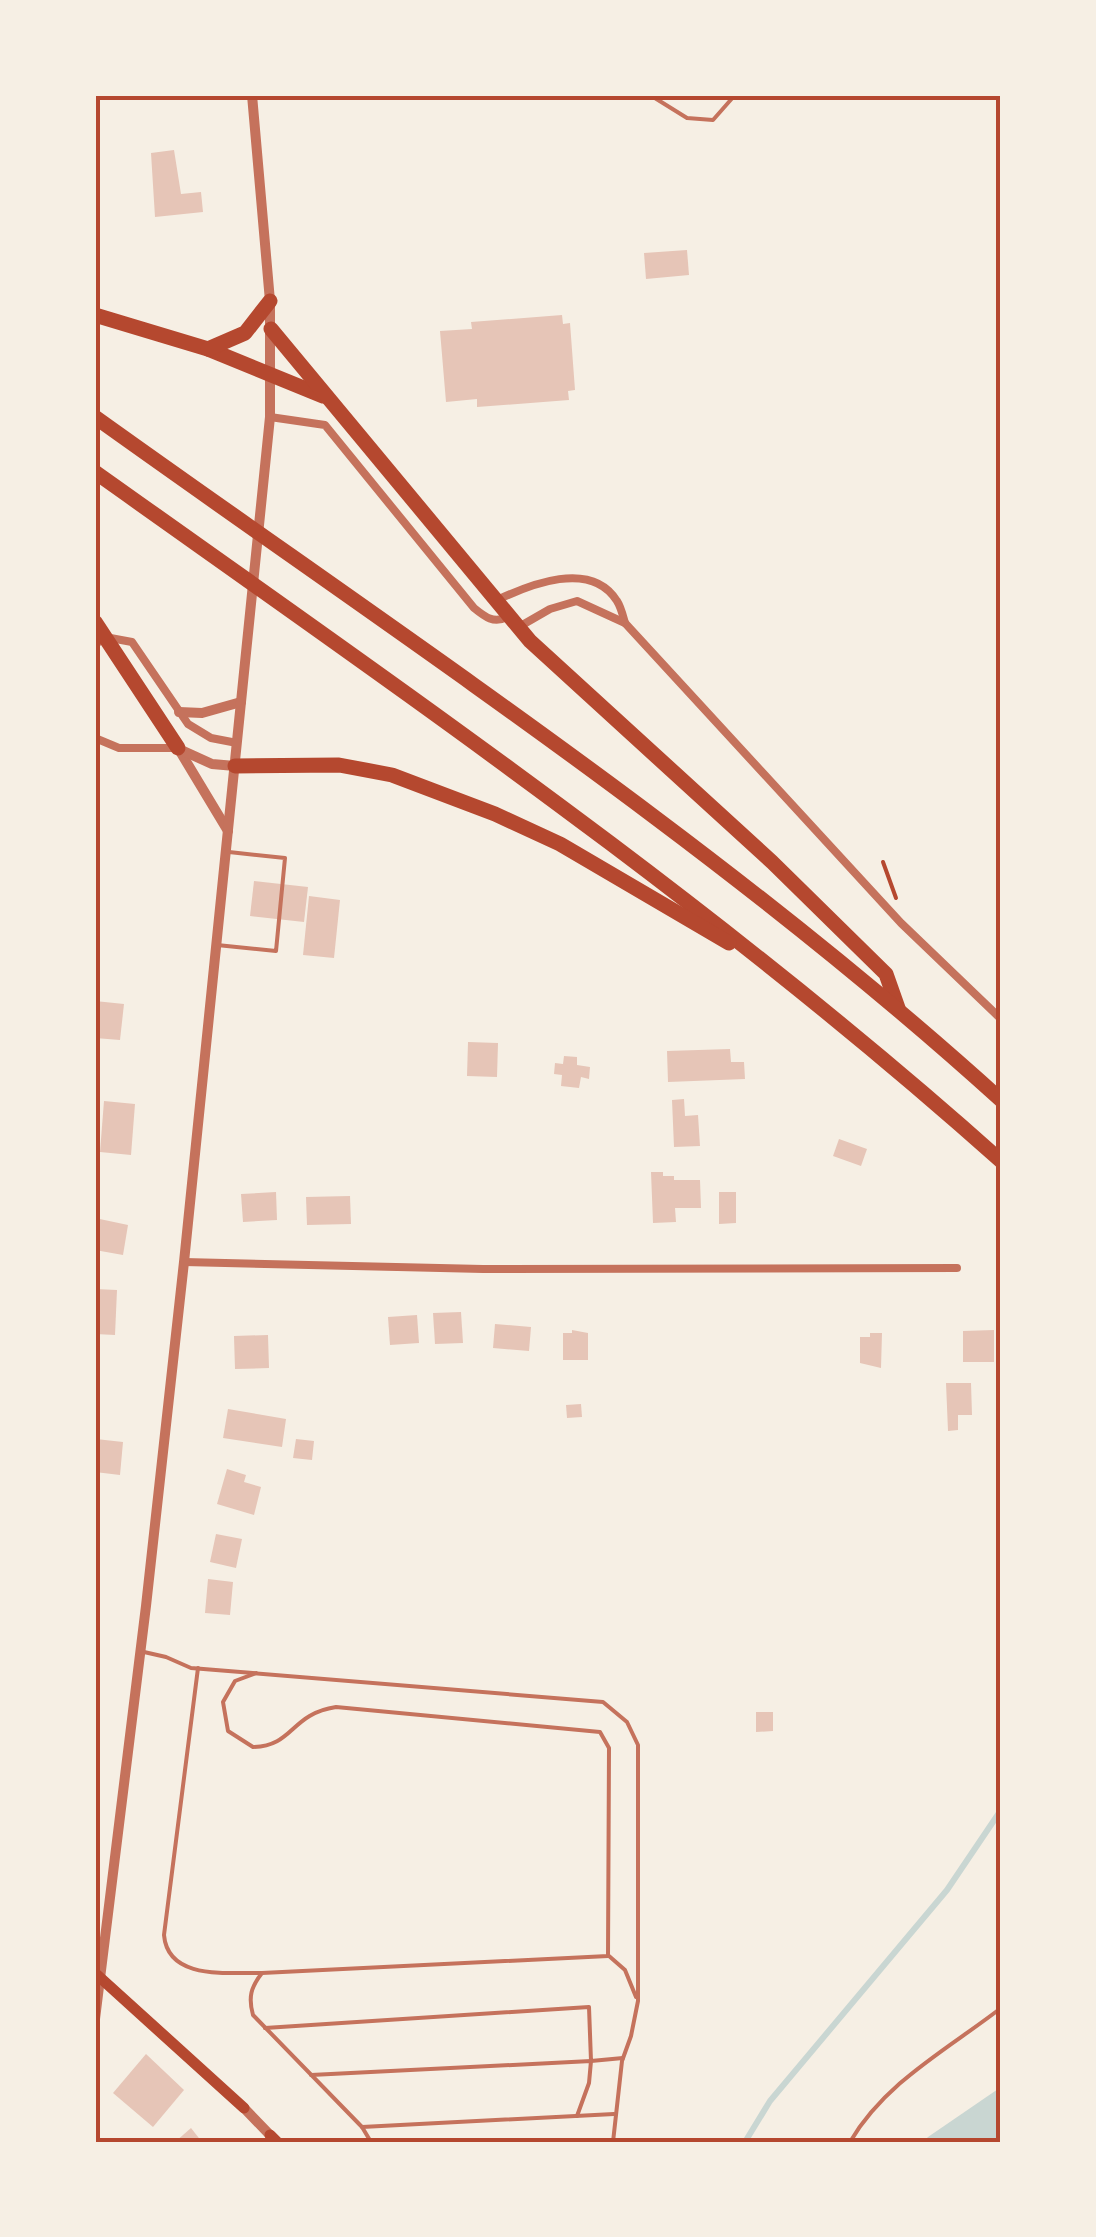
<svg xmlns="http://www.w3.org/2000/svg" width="1096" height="2237" font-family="Cabin,sans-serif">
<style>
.water{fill:#c9d6d2}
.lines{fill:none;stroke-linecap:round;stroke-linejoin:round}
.stream{stroke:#c9d6d2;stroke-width:6}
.building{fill:#e6c5b7}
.path{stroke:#b5482f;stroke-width:4}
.service{stroke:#c5725c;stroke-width:4}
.minor{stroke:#c5725c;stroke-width:8}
.tertiary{stroke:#c5725c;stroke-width:10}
.secondary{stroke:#b5482f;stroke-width:11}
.motorway{stroke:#b5482f;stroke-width:15}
.neatline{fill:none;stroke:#b5482f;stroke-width:4}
</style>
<rect width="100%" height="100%" fill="#f6efe4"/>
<polygon class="water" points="1001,2087 1001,2142 923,2142 928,2137"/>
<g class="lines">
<polyline class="stream" points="745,2142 770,2101 947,1890 1001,1810"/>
</g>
<g class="building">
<polygon points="174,150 181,194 201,192 203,212 155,217 151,153"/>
<polygon points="687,250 689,275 646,279 644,253"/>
<polygon points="562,315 563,324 570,323 575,390 568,391 569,400 477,407 477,399 446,402 440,331 472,329 471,322"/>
<polygon points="254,881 308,887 304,922 250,916"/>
<polygon points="309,896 340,900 334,958 303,955"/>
<polygon points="95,1001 124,1004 120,1040 95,1038"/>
<polygon points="468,1042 498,1043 497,1077 467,1076"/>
<polygon points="730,1049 731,1062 744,1062 745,1079 668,1082 667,1051"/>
<polygon points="564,1056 577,1057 577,1065 590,1067 589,1079 581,1077 579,1088 561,1086 562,1075 554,1074 555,1063 563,1064"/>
<polygon points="684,1099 685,1116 698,1115 700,1146 674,1147 672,1100"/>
<polygon points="104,1101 135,1104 131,1155 100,1152"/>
<polygon points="839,1139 867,1149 861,1166 833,1156"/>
<polygon points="651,1172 663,1172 663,1176 674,1176 674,1180 700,1180 701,1208 675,1208 676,1222 653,1223"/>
<polygon points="276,1192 277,1220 243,1222 241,1194"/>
<polygon points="719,1192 736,1192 736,1223 719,1224"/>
<polygon points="350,1196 351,1224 307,1225 306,1197"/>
<polygon points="95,1218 128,1225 123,1255 95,1250"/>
<polygon points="95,1289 117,1290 115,1335 95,1334"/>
<polygon points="461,1312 463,1343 435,1344 433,1313"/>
<polygon points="417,1315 419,1343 390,1345 388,1317"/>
<polygon points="495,1324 531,1327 529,1351 493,1348"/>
<polygon points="572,1330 588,1333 588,1360 563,1360 563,1333 572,1333"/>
<polygon points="994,1330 994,1362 963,1362 963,1331"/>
<polygon points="870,1333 882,1333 881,1368 860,1363 860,1337 870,1337"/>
<polygon points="268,1335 269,1368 235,1369 234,1336"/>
<polygon points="946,1383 971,1383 972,1415 958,1415 958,1430 948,1431"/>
<polygon points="581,1404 582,1417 567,1418 566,1405"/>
<polygon points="228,1409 286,1419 282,1447 223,1438"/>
<polygon points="96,1439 123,1442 120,1475 95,1472"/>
<polygon points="296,1439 314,1441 312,1460 293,1458"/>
<polygon points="227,1469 246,1475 244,1482 261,1487 254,1515 217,1504"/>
<polygon points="216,1534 242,1539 236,1568 210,1562"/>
<polygon points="208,1579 233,1582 230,1615 205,1613"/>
<polygon points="756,1712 773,1712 773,1731 756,1732"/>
<polygon points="146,2054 184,2090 153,2127 113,2093"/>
<polygon points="191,2128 202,2142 175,2142"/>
</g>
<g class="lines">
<polyline class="path" points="883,862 896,898"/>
<g class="service">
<polyline points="650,95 687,118 713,120 735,95"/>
<polyline points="217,945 276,951 285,858 229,852"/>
<polyline points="144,1652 166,1657 191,1668 603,1702 627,1722 638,1745 638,2001 631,2036 622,2061 613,2142"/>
<path d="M198 1668 164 1935C168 1981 229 1972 262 1973L608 1956 609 1748 600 1732 336 1707C290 1714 294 1746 253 1747L228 1731 223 1702 235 1681 256 1673"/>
<polyline points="609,1956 625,1970 636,1997"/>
<path d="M262 1973C251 1987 248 1997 253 2015L362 2127 371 2142"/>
<polyline points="265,2028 589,2007 591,2061 623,2058"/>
<polyline points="311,2075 591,2061 589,2083 577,2116"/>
<polyline points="362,2127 614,2114"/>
<path d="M850 2142C885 2082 948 2049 1001 2008"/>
</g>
<g class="minor">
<path d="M270 417 325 425 474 608C485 617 494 624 507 617"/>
<path d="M497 600C529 585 591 559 617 601 621 607 623 616 625 623L901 923 1001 1019"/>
<polyline points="517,628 550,609 577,601 625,623"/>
<polyline points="95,645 105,637 132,642 188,724 211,738 237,743"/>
<polyline points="95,738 119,748 178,748"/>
<polyline points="184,1262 483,1269 957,1268"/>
</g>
<g class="tertiary">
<polyline points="179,712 202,713 241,702"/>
<polyline points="178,748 228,831"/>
<polyline points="179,749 212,764 235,766"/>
<polyline points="95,2019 146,1606 184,1262 270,417 270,301 252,95"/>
<polyline points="244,2108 270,2135"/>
</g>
<g class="secondary">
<polyline points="95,1973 244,2108"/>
<polyline points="270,2135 277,2142"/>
</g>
<g class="motorway">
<polyline points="95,315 208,349 323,396"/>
<polyline points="271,329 530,641 772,862 886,974 898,1008"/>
<polyline points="208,349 245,333 270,301"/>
<path d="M95 417C402 637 721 846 1001 1100"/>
<path d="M95 472C404 692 717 907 1001 1161"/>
<polyline points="95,622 178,748"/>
<polyline points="235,766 339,765 392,775 495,814 560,844 729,943"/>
</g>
</g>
<rect width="1096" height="2237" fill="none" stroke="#f6efe4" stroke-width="195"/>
<rect x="98" y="98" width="900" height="2042" class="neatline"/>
</svg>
